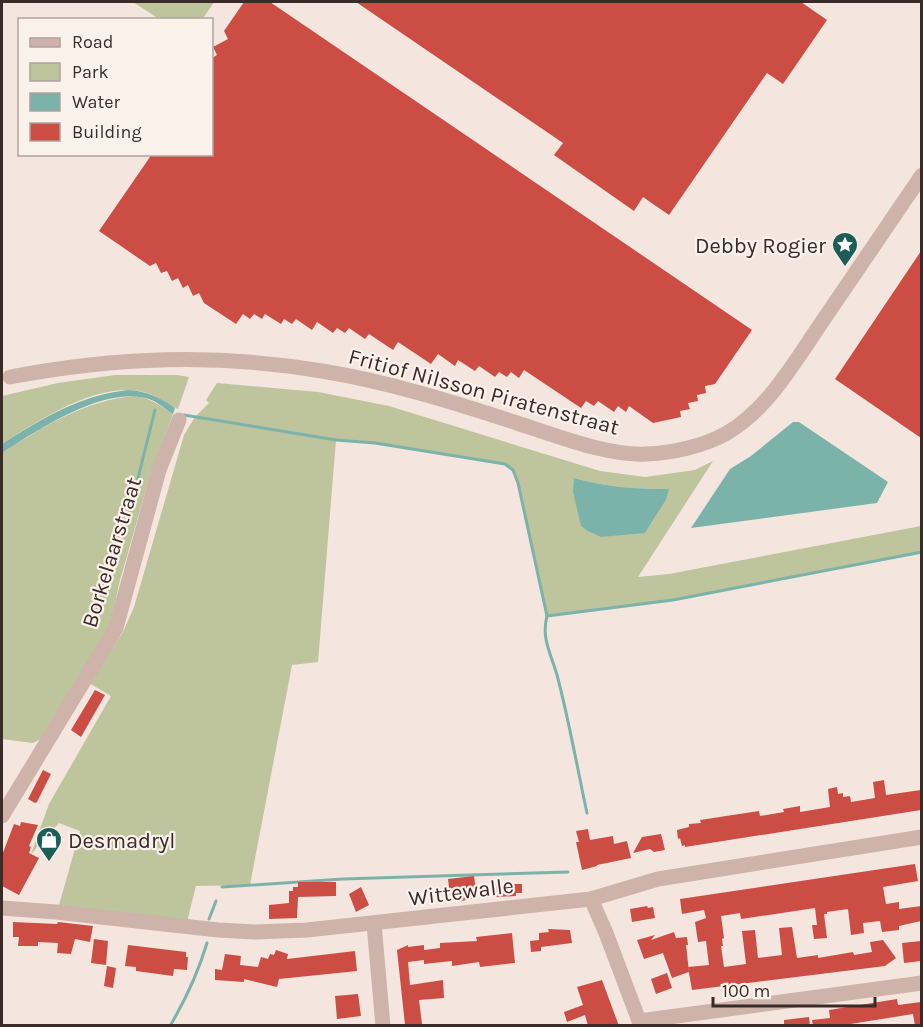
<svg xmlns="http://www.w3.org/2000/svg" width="923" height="1027" font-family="Karla,sans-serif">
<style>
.green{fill:#bec49c;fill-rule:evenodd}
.water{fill:#7bb3ab}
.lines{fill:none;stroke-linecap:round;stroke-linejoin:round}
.stream{stroke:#7bb3ab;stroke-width:3}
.building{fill:#cc4d44}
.minor{stroke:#cdb3a9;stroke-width:15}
.labels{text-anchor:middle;stroke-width:4.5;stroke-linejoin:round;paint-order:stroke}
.poi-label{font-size:22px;fill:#3a2b29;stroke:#fbf1eb;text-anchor:end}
.street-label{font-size:22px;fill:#3a2b29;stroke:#fbf1eb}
</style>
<rect width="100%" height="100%" fill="#f4e5de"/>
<g class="green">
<polygon points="133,2 214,2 202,20 159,19"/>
<path d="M115 375H177L189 377 178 409C166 404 158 395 144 392 97 381 40 420 2 444V396L58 383Z"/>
<path d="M217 383 318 392 389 406 600 471 645 477 695 470 713 461 638 577 669 574 921 526V552L673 600 547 616 518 483 513 470 505 464 375 443 336 440 318 662 292 665 250 885 196 886 187 922 59 905 80 831 59 823 31 854 49 804 111 696 89 683 123 632 134 607 184 435 195 417 209 403 206 400ZM574 478C606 487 636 489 668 489L666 500 645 533Z"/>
<path d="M135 396C151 398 160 406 173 414L151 472 119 584 110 629 41 739 33 743 2 739V453C43 427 85 400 135 396Z"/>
</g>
<g class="water">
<path d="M128 390C147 391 159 397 175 408L173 414C163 408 156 400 145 398 102 387 36 431 2 453V444C41 419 80 395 128 390Z"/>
<polygon points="793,422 799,422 888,482 877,503 691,528 730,469 751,456"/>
<path d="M574 478C606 487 636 489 669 489L666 500 645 533 601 537 588 531 581 526 573 492Z"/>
</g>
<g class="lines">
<g class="stream">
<path d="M184 415 336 440 375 443 505 464 513 470 518 483 547 616C541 638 551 654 557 675 569 720 577 767 587 813"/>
<polyline points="135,490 155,410"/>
<polyline points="547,616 673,600 922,552"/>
<polyline points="222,887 343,879 568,872"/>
<polyline points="209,919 216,901"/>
<path d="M170 1026C186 999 198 973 207 943"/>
</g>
</g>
<g class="building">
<polygon points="244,2 270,2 752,330 715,384 705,386 706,393 697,395 698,401 688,403 690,409 680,411 681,417 653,423 629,406 626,412 618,406 614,412 598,401 594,406 586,401 581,408 524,370 519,378 511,372 507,377 499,372 495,377 479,366 475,371 458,360 455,366 438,354 431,364 398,342 393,350 369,334 365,339 349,328 345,333 337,328 333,333 317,322 312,330 296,319 292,324 284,319 281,324 265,314 262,319 254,314 250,319 243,314 236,324 204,303 199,293 193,296 188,285 183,288 178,278 172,281 167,271 161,273 156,263 150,266 99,231 152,154 212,154 212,58 217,55 213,47 228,39 224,31"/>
<polygon points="356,2 801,2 827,20 783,84 767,73 669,215 643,197 634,211 554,155 563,143"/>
<polygon points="921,251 921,438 835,379"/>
<polygon points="95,690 105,695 81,737 71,730"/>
<polygon points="43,770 51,774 37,802 35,803 28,799"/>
<polygon points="884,780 886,795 921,790 921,810 685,847 685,845 682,846 680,838 678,839 677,830 689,827 689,824 701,823 700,820 759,811 760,816 784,812 783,809 800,806 800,812 830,807 828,789 837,787 838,794 843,793 843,797 850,796 851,802 875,798 873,782"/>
<polygon points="21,822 38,825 29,846 31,847 29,853 39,858 19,895 2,886 2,855 14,824 20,826"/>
<polygon points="588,829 590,840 613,836 614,844 627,841 631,858 597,865 597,866 582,870 576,842 579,842 576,831"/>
<polygon points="661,834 665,850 654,852 650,849 633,853 642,837"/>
<polygon points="915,864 918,881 883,887 886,904 899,902 899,909 921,906 921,921 899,926 899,930 882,932 880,921 863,923 864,933 851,935 848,909 827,912 827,914 824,914 827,938 814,939 812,925 817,925 815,908 741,919 740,913 721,916 724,938 722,939 723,946 721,946 724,967 746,964 742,931 755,930 758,958 782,955 779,928 792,927 797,958 818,955 818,958 853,952 854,955 872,952 870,942 883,940 896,958 885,966 692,990 688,967 709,965 706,941 698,942 695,922 706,918 704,910 682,914 680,899"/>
<polygon points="474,876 477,898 456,902 455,895 450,895 448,879"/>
<polygon points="298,882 336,882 336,896 298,897 297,918 269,919 269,905 289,903 289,891 293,891 293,887 298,887"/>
<polygon points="495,884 522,884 522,893 516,893 516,896 496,897"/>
<polygon points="361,887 369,905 356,912 349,894"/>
<polygon points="647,906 648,908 653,907 655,918 632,922 630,909"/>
<polygon points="13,922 57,924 58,922 93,926 90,942 75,939 71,954 57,953 58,943 38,942 38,946 18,946 19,937 13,937"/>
<polygon points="548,929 570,930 572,943 541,947 541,951 531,952 530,941 539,940 539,933 549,932"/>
<polygon points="674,932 676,938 687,937 688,945 686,945 689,972 672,978 663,953 644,959 637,940 655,935 651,940"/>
<polygon points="512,933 515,963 480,967 479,962 452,966 452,961 424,964 424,960 408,962 410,985 443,980 444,998 419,1000 422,1024 405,1025 397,950 408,945 408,947 424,945 424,950 440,948 440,943 477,941 476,937"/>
<polygon points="94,939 108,941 106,965 91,963"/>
<polygon points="921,941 921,961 904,963 902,943"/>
<polygon points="128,945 186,952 186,957 188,957 187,970 174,969 173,976 136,971 136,967 125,966"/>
<polygon points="276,950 288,954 287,959 355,951 357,971 279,979 277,987 244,979 244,982 215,980 215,969 222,970 225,954 241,956 240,965 258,967 261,957 268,959 270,954 274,955"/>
<polygon points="107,966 116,968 113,988 104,986"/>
<polygon points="667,973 672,988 656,994 651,979"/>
<polygon points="602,980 619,1026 588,1026 585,1015 567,1022 564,1012 583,1005 577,987"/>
<polygon points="358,994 361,1016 337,1019 335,996"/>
<polygon points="897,999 898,1005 921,1002 921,1026 915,1026 913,1014 838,1026 813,1026 812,1020 830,1018 829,1010"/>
<polygon points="809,1017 810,1026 784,1026 784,1020"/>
</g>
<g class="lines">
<g class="minor">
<path d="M10 377C116 357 215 353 322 371 389 382 453 402 517 423 554 435 607 456 646 454 673 453 704 446 727 433 771 407 798 356 826 316 858 269 890 222 922 175"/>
<polyline points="2,816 116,628 159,470 179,420"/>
<polyline points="591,899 606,933 641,1026"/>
<polyline points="2,908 56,912 218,930 255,932 307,930 591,899 658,879 922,837"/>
<polyline points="374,924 383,1026"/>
<polyline points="639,1021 922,983"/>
</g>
</g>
<defs>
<symbol id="sight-pin" viewBox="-11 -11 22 30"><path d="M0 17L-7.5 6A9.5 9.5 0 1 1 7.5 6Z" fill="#1c5e56" stroke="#fbf1eb"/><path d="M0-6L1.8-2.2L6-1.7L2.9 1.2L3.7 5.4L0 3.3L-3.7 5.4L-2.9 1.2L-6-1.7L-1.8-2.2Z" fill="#fff"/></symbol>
<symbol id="shop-pin" viewBox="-11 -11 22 30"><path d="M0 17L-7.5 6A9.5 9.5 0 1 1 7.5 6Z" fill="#1c5e56" stroke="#fbf1eb"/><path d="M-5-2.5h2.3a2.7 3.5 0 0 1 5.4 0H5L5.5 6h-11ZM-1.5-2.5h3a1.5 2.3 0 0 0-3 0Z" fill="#fff"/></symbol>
</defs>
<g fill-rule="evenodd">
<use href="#sight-pin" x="830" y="230" width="30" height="40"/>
<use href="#shop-pin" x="34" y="825" width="30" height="40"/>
</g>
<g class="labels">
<g class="poi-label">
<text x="826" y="253">Debby Rogier</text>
<text x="68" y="848" text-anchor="start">Desmadryl</text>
</g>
<g class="street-label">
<text transform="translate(484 391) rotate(15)" y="8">Fritiof Nilsson Piratenstraat</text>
<text transform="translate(111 552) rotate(-73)" y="8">Borkelaarstraat</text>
<text transform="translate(461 891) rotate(-7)" y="8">Wittewalle</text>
</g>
</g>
<rect width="923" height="1027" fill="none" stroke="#3a2b29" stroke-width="6"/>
<rect x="18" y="18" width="195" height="138" fill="#fbf1eb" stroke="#aea29d" stroke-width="1.5"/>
<rect x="30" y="38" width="30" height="9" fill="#cdb3a9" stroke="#aea29d" stroke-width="1.5"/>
<text x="72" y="48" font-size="18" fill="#3a2b29">Road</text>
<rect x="30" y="63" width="30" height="18" fill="#bec49c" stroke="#aea29d" stroke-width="1.5"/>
<text x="72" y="78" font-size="18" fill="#3a2b29">Park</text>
<rect x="30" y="93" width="30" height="18" fill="#7bb3ab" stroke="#aea29d" stroke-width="1.5"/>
<text x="72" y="108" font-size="18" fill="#3a2b29">Water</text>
<rect x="30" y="123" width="30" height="18" fill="#cc4d44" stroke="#aea29d" stroke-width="1.5"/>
<text x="72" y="138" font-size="18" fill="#3a2b29">Building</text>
<path d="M713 997v9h162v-9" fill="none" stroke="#3a2b29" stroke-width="3"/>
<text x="722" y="997" font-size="18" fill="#3a2b29" stroke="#fbf1eb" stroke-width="4.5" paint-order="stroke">100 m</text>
</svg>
